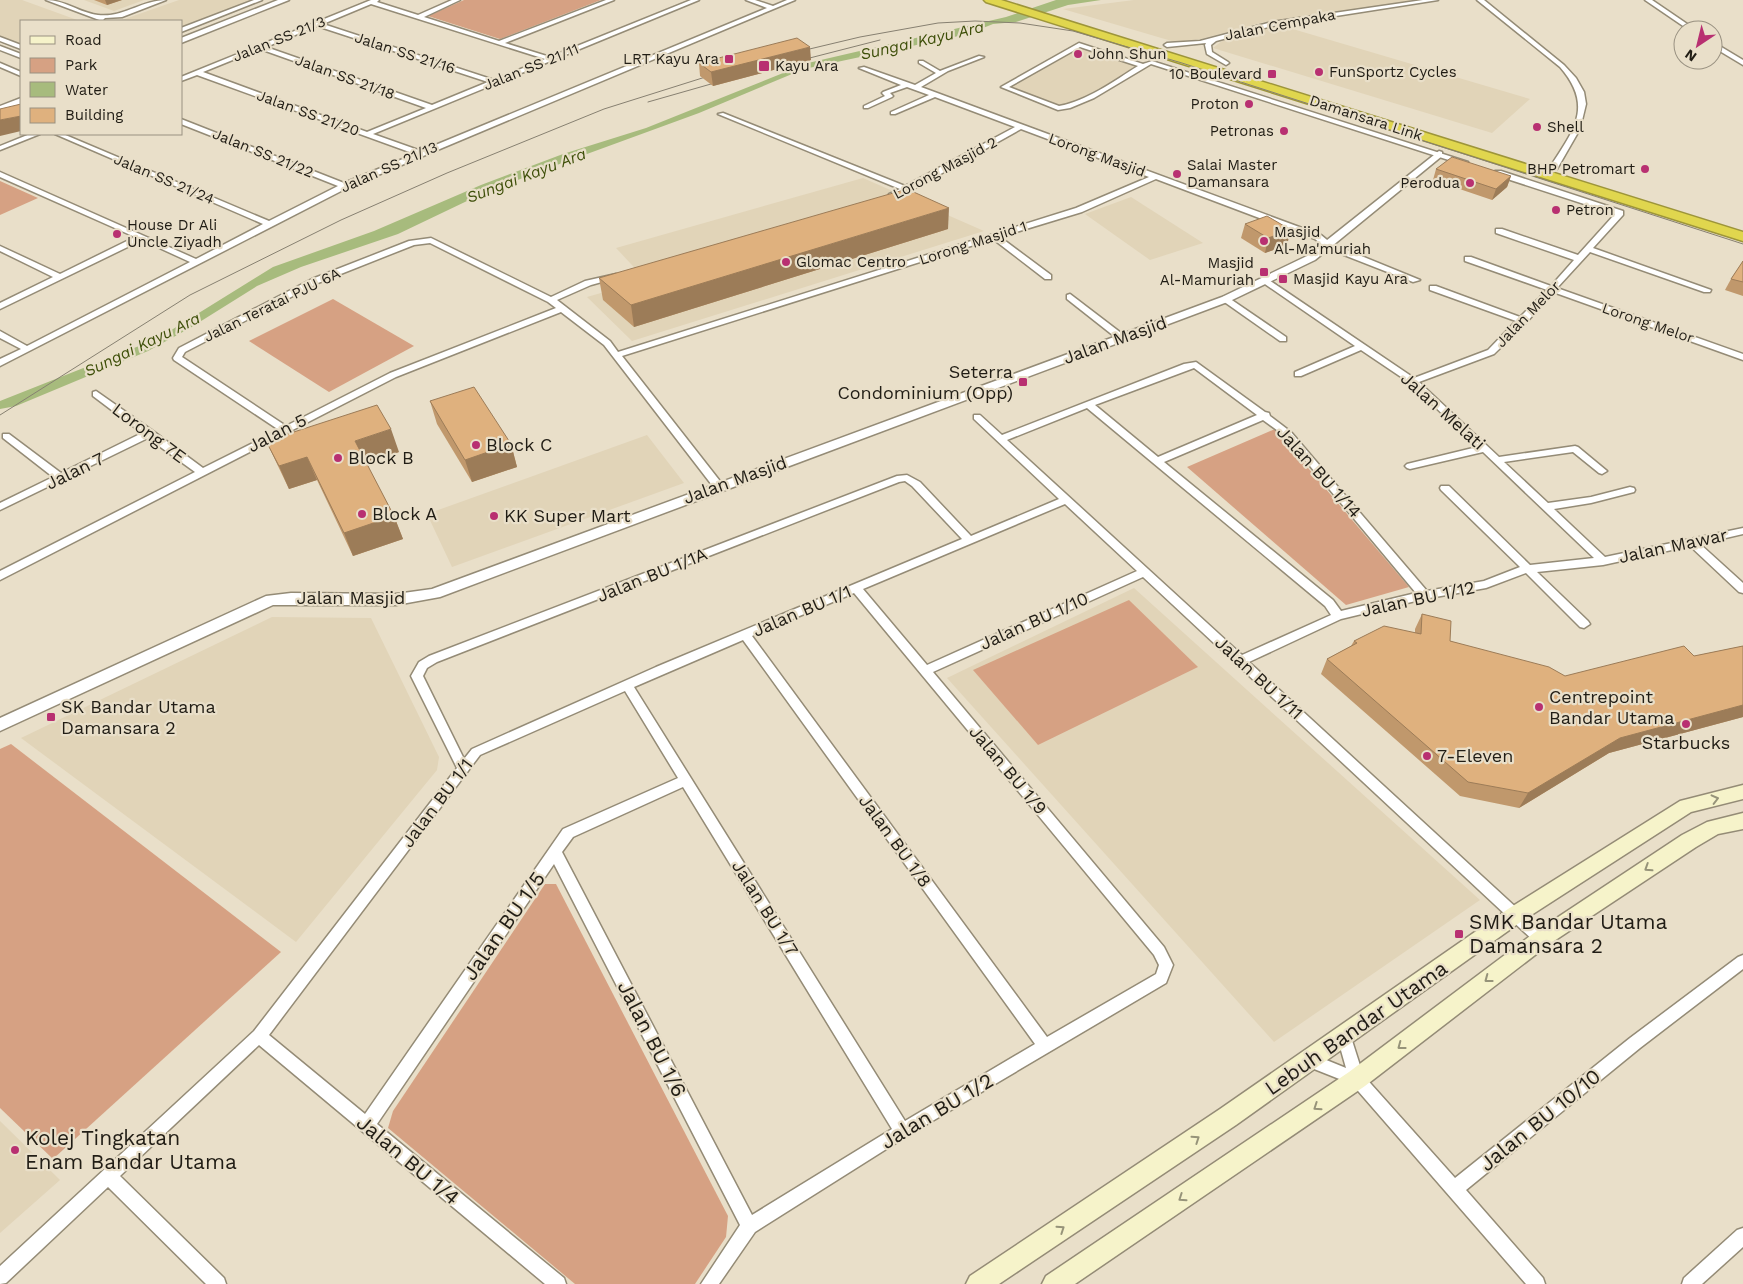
<svg xmlns="http://www.w3.org/2000/svg" width="1743" height="1284" font-family="'Work Sans',sans-serif">
<style>
.built{fill:#e1d4b8}
.green{fill:#d6a183}
.water{fill:#a7bb7d}
.lines{fill:none;stroke-linecap:round;stroke-linejoin:round}
.minor-casing{stroke:#948b76;stroke-width:3}
.tertiary-casing{stroke:#948b76;stroke-width:3}
.secondary-casing{stroke:#948b76;stroke-width:3}
.motorway-casing{stroke:#9d953a;stroke-width:3}
.minor{fill:#fff;fill-rule:evenodd}
.tertiary{fill:#fff;fill-rule:evenodd}
.secondary{fill:#f6f3ca;fill-rule:evenodd}
.motorway{fill:#e0d64e;fill-rule:evenodd}
.tram{stroke:#878071;stroke-width:1}
.wall{fill:#c0986c}
.shaded-wall{fill:#9c7c58}
.building{fill:#dfb17e;stroke:#9c7c58}
.oneway{stroke:#969379}
.poi-dot{fill:#b83071;stroke:#e9dfc9;stroke-width:2}
.labels{text-anchor:middle;stroke-width:4.5;stroke-linejoin:round;paint-order:stroke}
.far-street-label{font-size:15px;fill:#211d15;stroke:#e9dfc9}
.far-poi-label{font-size:15px;fill:#211d15;stroke:#e9dfc9;text-anchor:start}
.far-water-label{font-size:16px;font-style:italic;fill:#3e4f09;stroke:#e9dfc9}
.street-label{font-size:18px;fill:#211d15;stroke:#e9dfc9}
.poi-label{font-size:18px;fill:#211d15;stroke:#e9dfc9;text-anchor:start}
.near-poi-label{font-size:21px;fill:#211d15;stroke:#e9dfc9;text-anchor:start}
.near-street-label{font-size:21px;fill:#211d15;stroke:#e9dfc9}
</style>
<rect width="100%" height="100%" fill="#e9dfc9"/>
<g class="built">
<polygon points="0,0 22,0 80,21 21,21 21,50 0,42"/>
<polygon points="84,0 144,0 114,11"/>
<polygon points="179,0 259,0 181,31 181,21 119,21"/>
<polygon points="1134,0 1419,0 1264,22 1201,39 1175,42 1063,9"/>
<polygon points="1265,27 1286,27 1530,99 1492,133 1213,48 1222,41"/>
<polygon points="1075,45 1144,68 1072,109 1001,85"/>
<polygon points="863,178 984,231 632,341 587,297 646,280 616,248"/>
<polygon points="1131,197 1203,243 1150,260 1085,214"/>
<polygon points="647,435 684,483 452,567 427,514"/>
<polygon points="1134,588 1480,900 1274,1042 947,678"/>
<polygon points="272,617 371,618 439,757 437,770 296,942 21,738"/>
<polygon points="0,1121 60,1180 0,1233"/>
</g>
<g class="green">
<polygon points="464,0 601,0 500,39 428,16"/>
<polygon points="0,181 38,198 0,215"/>
<polygon points="333,299 414,346 329,392 249,341"/>
<polygon points="1275,429 1409,587 1346,605 1187,467"/>
<polygon points="1129,600 1198,667 1038,745 973,670"/>
<polygon points="11,744 281,952 53,1159 0,1108 0,749"/>
<polygon points="545,884 556,884 728,1216 726,1237 695,1284 575,1284 388,1128 393,1111"/>
</g>
<polygon class="water" points="1056,0 1101,0 1068,5 1016,22 993,24 968,34 804,69 699,113 535,173 467,201 398,234 301,267 257,286 190,328 148,351 16,406 0,409 0,401 139,346 173,329 273,267 374,231 481,185 563,154 646,128 808,63 1006,17"/>
<g class="lines">
<defs>
<g id="minor">
<path d="M46 0C65 0 80 13 98 15 123 18 142 0 166 0L122 17 105 18 102 21Z"/>
<polygon points="254,0 262,0 181,32 181,28"/>
<path d="M371 0H379L377 2 418 15 452 0H460L424 17 499 41 606 0H614L505 43 550 57 691 0H699L373 134 421 151 767 8 746 0H755L773 6 787 0H795L347 188 0 366V359L21 349 0 338V331L27 346 190 262 142 240 0 309V303L53 277 0 251V246L60 274 135 237 0 177V172L196 259 263 224 55 134H63L269 221 338 186 181 124V119L344 183 415 154 197 75 181 81V77ZM371 4 545 59 494 80 323 24ZM317 26 488 82 432 105 266 47ZM260 49 426 108 367 132 203 72Z"/>
<polygon points="1423,0 1438,0 1272,26 1216,41 1211,45 1212,52 1228,62 1229,63 1226,65 1207,54 1205,45 1206,43 1167,47 1164,45 1167,43 1200,41 1272,22"/>
<path d="M1477 0H1484L1564 65 1576 78 1584 92 1586 104 1580 129 1557 169 1550 167C1574 130 1594 106 1560 67Z"/>
<polygon points="1645,0 1652,0 1696,30 1689,30"/>
<polygon points="0,37 21,45 21,49 0,41"/>
<polygon points="1713,42 1743,60 1743,65 1713,47"/>
<path d="M1079 43 1143 64 1152 61 1468 162 1461 164 1151 64 1094 98 1070 108 1058 110 1001 87ZM1080 47 1138 66C1114 81 1087 101 1059 106L1009 87Z"/>
<polygon points="0,46 21,54 21,58 0,50"/>
<path d="M979 56 984 57 948 71 921 87 1321 235 1332 244 1420 280 1413 282 1326 248 1315 239 1156 179 1082 212 1000 237 1051 275V279H1045L993 239 622 356 723 485 724 487 723 489H715L604 345 561 312 396 377 0 580V571L195 472 148 438 0 510V503L53 477 3 438V434H9L61 473 142 433 93 396V392L96 391 153 431 203 468 279 430 174 360 173 358 179 348 312 279 409 241 431 238 551 297 585 281 616 274V278L591 285 557 300 610 341 618 352 1076 208 1149 177 1021 129 910 191 892 198H889V194L900 189 718 114 723 113 905 186 1015 127 935 97 895 114H891V112L929 95 907 87 890 93 893 96 892 97 868 108H864V106L885 96 882 93 883 92 901 85 859 68 864 67 915 85 936 73 919 63V61H923L940 71ZM430 243 548 302 556 308 390 373 286 426 182 357 185 352 318 283 414 245Z"/>
<polygon points="0,63 21,72 21,76 0,67"/>
<polygon points="30,134 40,134 0,150 0,146"/>
<path d="M1495 171H1501L1623 211V215L1593 248 1711 290 1710 292H1704L1590 252 1557 288 1743 354V360L1553 292 1526 323 1494 354 1419 382 1499 457 1575 446 1578 447 1607 471 1602 474 1599 473 1573 452 1504 462 1548 503 1591 497 1630 487 1634 488 1635 490 1634 492 1591 503 1554 509 1605 557 1743 528V534L1700 544 1743 583V593L1739 592 1690 546 1603 565 1537 572 1588 621 1590 624 1584 628 1580 627 1526 573 1486 588 1424 599 1341 619 1249 662 1546 935 1548 939 1546 943 1541 945 1536 943 1143 577 933 672 1164 947 1173 965 1166 983 907 1136 755 1232 719 1284H701L740 1225 554 864 377 1124 564 1278 566 1284H545L259 1045 120 1176 224 1278 226 1284H206L108 1187 6 1283 0 1284V1266L254 1031 457 768 411 676 419 662 429 656 897 476 907 475 920 482 971 536 1059 499 974 419V415H980L1002 435 1184 364 1196 362 1265 412 1269 413 1270 416 1291 432 1427 591 1484 581 1520 567 1441 490 1440 488 1441 486H1449L1530 565 1594 558 1483 452 1410 469 1407 468 1405 466 1407 464 1477 447 1410 383 1361 350 1301 376H1295V372L1355 346 1262 282 1269 280 1414 378 1488 350 1516 321 1430 290V286H1436L1520 317 1547 290 1465 261V257H1471L1551 286 1574 260 1496 233V229H1502L1578 255 1615 214 1495 175ZM1194 368 1257 415 1158 457 1095 405ZM1087 408 1325 606 1331 615 1242 655 1007 440ZM1263 420 1285 436 1416 593 1341 611 1333 600 1164 462ZM905 481 912 486 962 539 656 667 472 749 464 759 423 676 427 668 437 662 899 482ZM1065 504 1137 571 927 665 863 589ZM854 593 1154 955 1159 965 1156 974 1047 1037 752 636ZM743 640 1035 1044 905 1121 634 687ZM625 691 678 778 563 829 365 1114 269 1035 480 755ZM683 787 892 1129 752 1215 562 852 573 837Z"/>
<polygon points="1070,294 1125,336 1125,340 1119,340 1067,299 1067,295"/>
<polygon points="1226,296 1286,337 1286,341 1280,341 1223,301 1223,297"/>
<polygon points="1743,955 1743,969 1640,1048 1466,1190 1543,1278 1545,1284 1526,1284 1352,1084 1304,1065 1302,1060 1304,1055 1309,1053 1346,1068 1337,1036 1339,1031 1344,1029 1349,1031 1363,1075 1455,1178 1630,1038 1738,957"/>
<polygon points="1743,1228 1743,1247 1702,1284 1682,1284 1684,1278 1737,1230"/>
</g>
<g id="tertiary">
<polygon points="278,0 289,0 181,43 181,38"/>
<polygon points="21,98 21,104 0,112 0,106"/>
<polygon points="1439,151 1442,152 1442,156 1315,260 1230,301 440,597 396,605 273,605 0,731 0,718 266,596 291,593 396,594 432,589 1222,297 1307,256"/>
</g>
<g id="secondary">
<polygon points="1743,785 1743,799 1691,812 1522,921 1236,1125 999,1284 966,1284 970,1276 1220,1109 1508,909 1680,801"/>
<polygon points="1743,813 1743,829 1718,834 1696,847 1548,945 1365,1086 1075,1284 1042,1284 1046,1276 1349,1072 1534,933 1682,835 1707,822"/>
</g>
<polygon id="motorway" points="984,0 1001,0 1743,232 1743,241 986,2"/>
</defs>
<use href="#minor" class="minor-casing"/>
<use href="#tertiary" class="tertiary-casing"/>
<use href="#secondary" class="secondary-casing"/>
<use href="#motorway" class="motorway-casing"/>
<use href="#minor" class="minor"/>
<use href="#tertiary" class="tertiary"/>
<use href="#secondary" class="secondary"/>
<use href="#motorway" class="motorway"/>
<g class="tram">
<polyline points="797,52 860,37 938,23 975,21 1020,23 1073,31 1182,63 1743,244"/>
<polyline points="798,61 880,40"/>
<polyline points="648,102 725,80"/>
<polyline points="0,415 190,295 341,220 447,173 604,109 715,74"/>
</g>
</g>
<g class="wall">
<polygon points="94,0 122,0 107,5"/>
<polygon points="811,60 713,86 700,76 699,63"/>
<polygon points="1436,169 1511,176 1507,187 1492,200 1433,180"/>
<polygon points="1245,224 1287,245 1265,253 1241,238"/>
<polygon points="948,229 634,327 603,300 599,278"/>
<polygon points="1743,261 1743,296 1725,290 1731,279"/>
<polygon points="430,401 511,444 517,467 472,482 437,424"/>
<polygon points="266,441 399,452 366,463 394,516 403,539 353,556 317,480 289,489"/>
<polygon points="1422,614 1450,641 1565,676 1694,656 1743,646 1743,717 1609,753 1519,808 1460,796 1321,674 1327,659 1351,646 1354,641 1415,633 1415,629"/>
</g>
<g class="shaded-wall">
<polygon points="105,0 122,0 107,5"/>
<polygon points="810,47 811,60 713,86 711,72"/>
<polygon points="21,116 21,131 0,136 0,120"/>
<polygon points="1511,176 1507,187 1492,200 1496,189"/>
<polygon points="949,208 948,229 634,327 631,305"/>
<polygon points="1291,230 1287,245 1265,253 1268,238"/>
<polygon points="391,429 399,452 364,464 355,441"/>
<polygon points="511,444 517,467 472,482 465,460"/>
<polygon points="307,457 317,480 289,489 279,466"/>
<polygon points="394,516 403,539 353,556 344,533"/>
<polygon points="1743,705 1743,717 1609,753 1519,808 1528,793 1620,738"/>
</g>
<g class="building">
<polygon points="797,38 810,47 711,72 699,63"/>
<polygon points="21,104 21,116 0,120 0,109"/>
<polygon points="1452,157 1511,176 1496,189 1436,169"/>
<polygon points="907,189 949,208 631,305 599,278"/>
<polygon points="1267,216 1291,230 1268,238 1245,224"/>
<polygon points="1743,261 1743,282 1731,279"/>
<polygon points="474,387 511,444 465,460 430,401"/>
<polygon points="377,405 391,429 355,441 394,516 344,533 307,457 279,466 266,441"/>
<polygon points="1422,614 1451,621 1450,641 1549,667 1565,676 1684,646 1694,656 1743,646 1743,705 1620,738 1528,793 1468,782 1327,659 1357,643 1354,641 1384,626 1421,634"/>
</g>
<defs><path id="oneway-chevron" d="M-2-3.5L2.5 0L-2 3.5" fill="none" stroke-width="1.6" stroke-linecap="round" stroke-linejoin="round" transform="scale(1.25)"/></defs>
<g class="oneway">
<use href="#oneway-chevron" transform="translate(1715 799) rotate(-14)"/>
<use href="#oneway-chevron" transform="translate(1648 868) rotate(147)"/>
<use href="#oneway-chevron" transform="translate(1488 979) rotate(143)"/>
<use href="#oneway-chevron" transform="translate(1401 1046) rotate(143)"/>
<use href="#oneway-chevron" transform="translate(1317 1107) rotate(146)"/>
<use href="#oneway-chevron" transform="translate(1196 1139) rotate(-34)"/>
<use href="#oneway-chevron" transform="translate(1182 1198) rotate(146)"/>
<use href="#oneway-chevron" transform="translate(1061 1229) rotate(-34)"/>
</g>
<g class="poi-dot">
<circle cx="1078" cy="54" r="5"/>
<rect x="724" y="54" width="10" height="10" rx="2.5"/>
<rect x="758" y="60" width="12" height="12" rx="2.5"/>
<circle cx="1319" cy="72" r="5"/>
<rect x="1267" y="69" width="10" height="10" rx="2.5"/>
<circle cx="1249" cy="104" r="5"/>
<circle cx="1537" cy="127" r="5"/>
<circle cx="1284" cy="131" r="5"/>
<circle cx="1645" cy="169" r="5"/>
<circle cx="1177" cy="174" r="5"/>
<circle cx="1470" cy="183" r="5"/>
<circle cx="1556" cy="210" r="5"/>
<circle cx="117" cy="234" r="5"/>
<circle cx="1264" cy="241" r="5"/>
<circle cx="786" cy="262" r="5"/>
<rect x="1259" y="267" width="10" height="10" rx="2.5"/>
<rect x="1278" y="274" width="10" height="10" rx="2.5"/>
<rect x="1018" y="377" width="10" height="10" rx="2.5"/>
<circle cx="476" cy="445" r="5"/>
<circle cx="338" cy="458" r="5"/>
<circle cx="362" cy="514" r="5"/>
<circle cx="494" cy="516" r="5"/>
<circle cx="1539" cy="707" r="5"/>
<rect x="46" y="712" width="10" height="10" rx="2.5"/>
<circle cx="1686" cy="724" r="5"/>
<circle cx="1427" cy="756" r="5"/>
<rect x="1454" y="929" width="10" height="10" rx="2.5"/>
<circle cx="15" cy="1150" r="5"/>
</g>
<g class="labels">
<g class="far-street-label">
<text transform="translate(1280 25) rotate(-11)" y="5">Jalan Cempaka</text>
<text transform="translate(279 39) rotate(-22)" y="5">Jalan SS 21/3</text>
<text transform="translate(405 53) rotate(18)" y="5">Jalan SS 21/16</text>
<text transform="translate(531 67) rotate(-22)" y="5">Jalan SS 21/11</text>
<text transform="translate(345 77) rotate(20)" y="5">Jalan SS 21/18</text>
<text transform="translate(308 113) rotate(20)" y="5">Jalan SS 21/20</text>
<text transform="translate(1366 118) rotate(18)" y="5">Damansara Link</text>
<text transform="translate(263 153) rotate(22)" y="5">Jalan SS 21/22</text>
<text transform="translate(1097 155) rotate(20)" y="5">Lorong Masjid</text>
<text transform="translate(389 167) rotate(-24)" y="5">Jalan SS 21/13</text>
<text transform="translate(945 168) rotate(-28)" y="5">Lorong Masjid 2</text>
<text transform="translate(164 179) rotate(23)" y="5">Jalan SS 21/24</text>
<text transform="translate(973 243) rotate(-18)" y="5">Lorong Masjid 1</text>
<text transform="translate(272 305) rotate(-26)" y="5">Jalan Teratai PJU 6A</text>
<text transform="translate(1528 314) rotate(-46)" y="5">Jalan Melor</text>
<text transform="translate(1648 323) rotate(19)" y="5">Lorong Melor</text>
</g>
<g class="far-poi-label">
<text x="1088" y="59">John Shun</text>
<text x="719" y="64" text-anchor="end">LRT Kayu Ara</text>
<text x="775" y="71">Kayu Ara</text>
<text x="1329" y="77">FunSportz Cycles</text>
<text x="1262" y="79" text-anchor="end">10 Boulevard</text>
<text x="1239" y="109" text-anchor="end">Proton</text>
<text x="1547" y="132">Shell</text>
<text x="1274" y="136" text-anchor="end">Petronas</text>
<text x="1187" y="170">Salai Master<tspan x="1187" dy="17">Damansara</tspan></text>
<text x="1635" y="174" text-anchor="end">BHP Petromart</text>
<text x="1460" y="188" text-anchor="end">Perodua</text>
<text x="1566" y="215">Petron</text>
<text x="127" y="230">House Dr Ali<tspan x="127" dy="17">Uncle Ziyadh</tspan></text>
<text x="1274" y="237">Masjid<tspan x="1274" dy="17">Al-Ma'muriah</tspan></text>
<text x="796" y="267">Glomac Centro</text>
<text x="1254" y="268" text-anchor="end">Masjid<tspan x="1254" dy="17">Al-Mamuriah</tspan></text>
<text x="1293" y="284">Masjid Kayu Ara</text>
</g>
<g class="far-water-label">
<text transform="translate(922 40) rotate(-13)" y="6">Sungai Kayu Ara</text>
<text transform="translate(526 175) rotate(-21)" y="6">Sungai Kayu Ara</text>
<text transform="translate(142 344) rotate(-26)" y="6">Sungai Kayu Ara</text>
</g>
<g class="street-label">
<text transform="translate(1115 340) rotate(-20)" y="6">Jalan Masjid</text>
<text transform="translate(1443 411) rotate(42)" y="6">Jalan Melati</text>
<text transform="translate(149 433) rotate(37)" y="6">Lorong 7E</text>
<text transform="translate(277 433) rotate(-27)" y="6">Jalan 5</text>
<text transform="translate(75 471) rotate(-26)" y="6">Jalan 7</text>
<text transform="translate(1319 472) rotate(48)" y="6">Jalan BU 1/14</text>
<text transform="translate(735 480) rotate(-20)" y="6">Jalan Masjid</text>
<text transform="translate(1673 546) rotate(-12)" y="6">Jalan Mawar</text>
<text transform="translate(652 575) rotate(-22)" y="6">Jalan BU 1/1A</text>
<text x="351" y="604">Jalan Masjid</text>
<text transform="translate(1418 599) rotate(-12)" y="6">Jalan BU 1/12</text>
<text transform="translate(802 611) rotate(-23)" y="6">Jalan BU 1/1</text>
<text transform="translate(1034 621) rotate(-24)" y="6">Jalan BU 1/10</text>
<text transform="translate(1259 678) rotate(43)" y="6">Jalan BU 1/11</text>
<text transform="translate(1008 770) rotate(50)" y="6">Jalan BU 1/9</text>
<text transform="translate(437 803) rotate(-53)" y="6">Jalan BU 1/1</text>
<text transform="translate(895 841) rotate(54)" y="6">Jalan BU 1/8</text>
<text transform="translate(765 908) rotate(58)" y="6">Jalan BU 1/7</text>
</g>
<g class="poi-label">
<text x="1013" y="378" text-anchor="end">Seterra<tspan x="1013" dy="21">Condominium (Opp)</tspan></text>
<text x="486" y="451">Block C</text>
<text x="348" y="464">Block B</text>
<text x="372" y="520">Block A</text>
<text x="504" y="522">KK Super Mart</text>
<text x="1549" y="703">Centrepoint<tspan x="1549" dy="21">Bandar Utama</tspan></text>
<text x="61" y="713">SK Bandar Utama<tspan x="61" dy="21">Damansara 2</tspan></text>
<text x="1686" y="749" text-anchor="middle">Starbucks</text>
<text x="1437" y="762">7-Eleven</text>
</g>
<g class="near-poi-label">
<text x="1469" y="929">SMK Bandar Utama<tspan x="1469" dy="24">Damansara 2</tspan></text>
<text x="25" y="1145">Kolej Tingkatan<tspan x="25" dy="24">Enam Bandar Utama</tspan></text>
</g>
<g class="near-street-label">
<text transform="translate(504 926) rotate(-55)" y="7">Jalan BU 1/5</text>
<text transform="translate(1356 1028) rotate(-35)" y="7">Lebuh Bandar Utama</text>
<text transform="translate(652 1039) rotate(63)" y="7">Jalan BU 1/6</text>
<text transform="translate(937 1111) rotate(-31)" y="7">Jalan BU 1/2</text>
<text transform="translate(1540 1120) rotate(-39)" y="7">Jalan BU 10/10</text>
<text transform="translate(408 1160) rotate(40)" y="7">Jalan BU 1/4</text>
</g>
</g>
<rect x="20" y="20" width="162" height="115" fill="#e9dfc9" stroke="#999181"/>
<rect x="30" y="36" width="25" height="8" fill="#f6f3ca" stroke="#999181"/>
<text x="65" y="45" font-size="15" fill="#211d15">Road</text>
<rect x="30" y="58" width="25" height="15" fill="#d6a183" stroke="#999181"/>
<text x="65" y="70" font-size="15" fill="#211d15">Park</text>
<rect x="30" y="82" width="25" height="15" fill="#a7bb7d" stroke="#999181"/>
<text x="65" y="95" font-size="15" fill="#211d15">Water</text>
<rect x="30" y="108" width="25" height="15" fill="#dfb17e" stroke="#999181"/>
<text x="65" y="120" font-size="15" fill="#211d15">Building</text>
<g transform="translate(1698 45) rotate(215)"><circle r="24" fill="#e9dfc9" stroke="#999181"/>
<path d="M0-4L9 19L0 12L-9 19Z" fill="#b83071"/>
<text y="-8" font-size="14" font-weight="bold" text-anchor="middle" fill="#211d15">N</text>
</g>
</svg>
